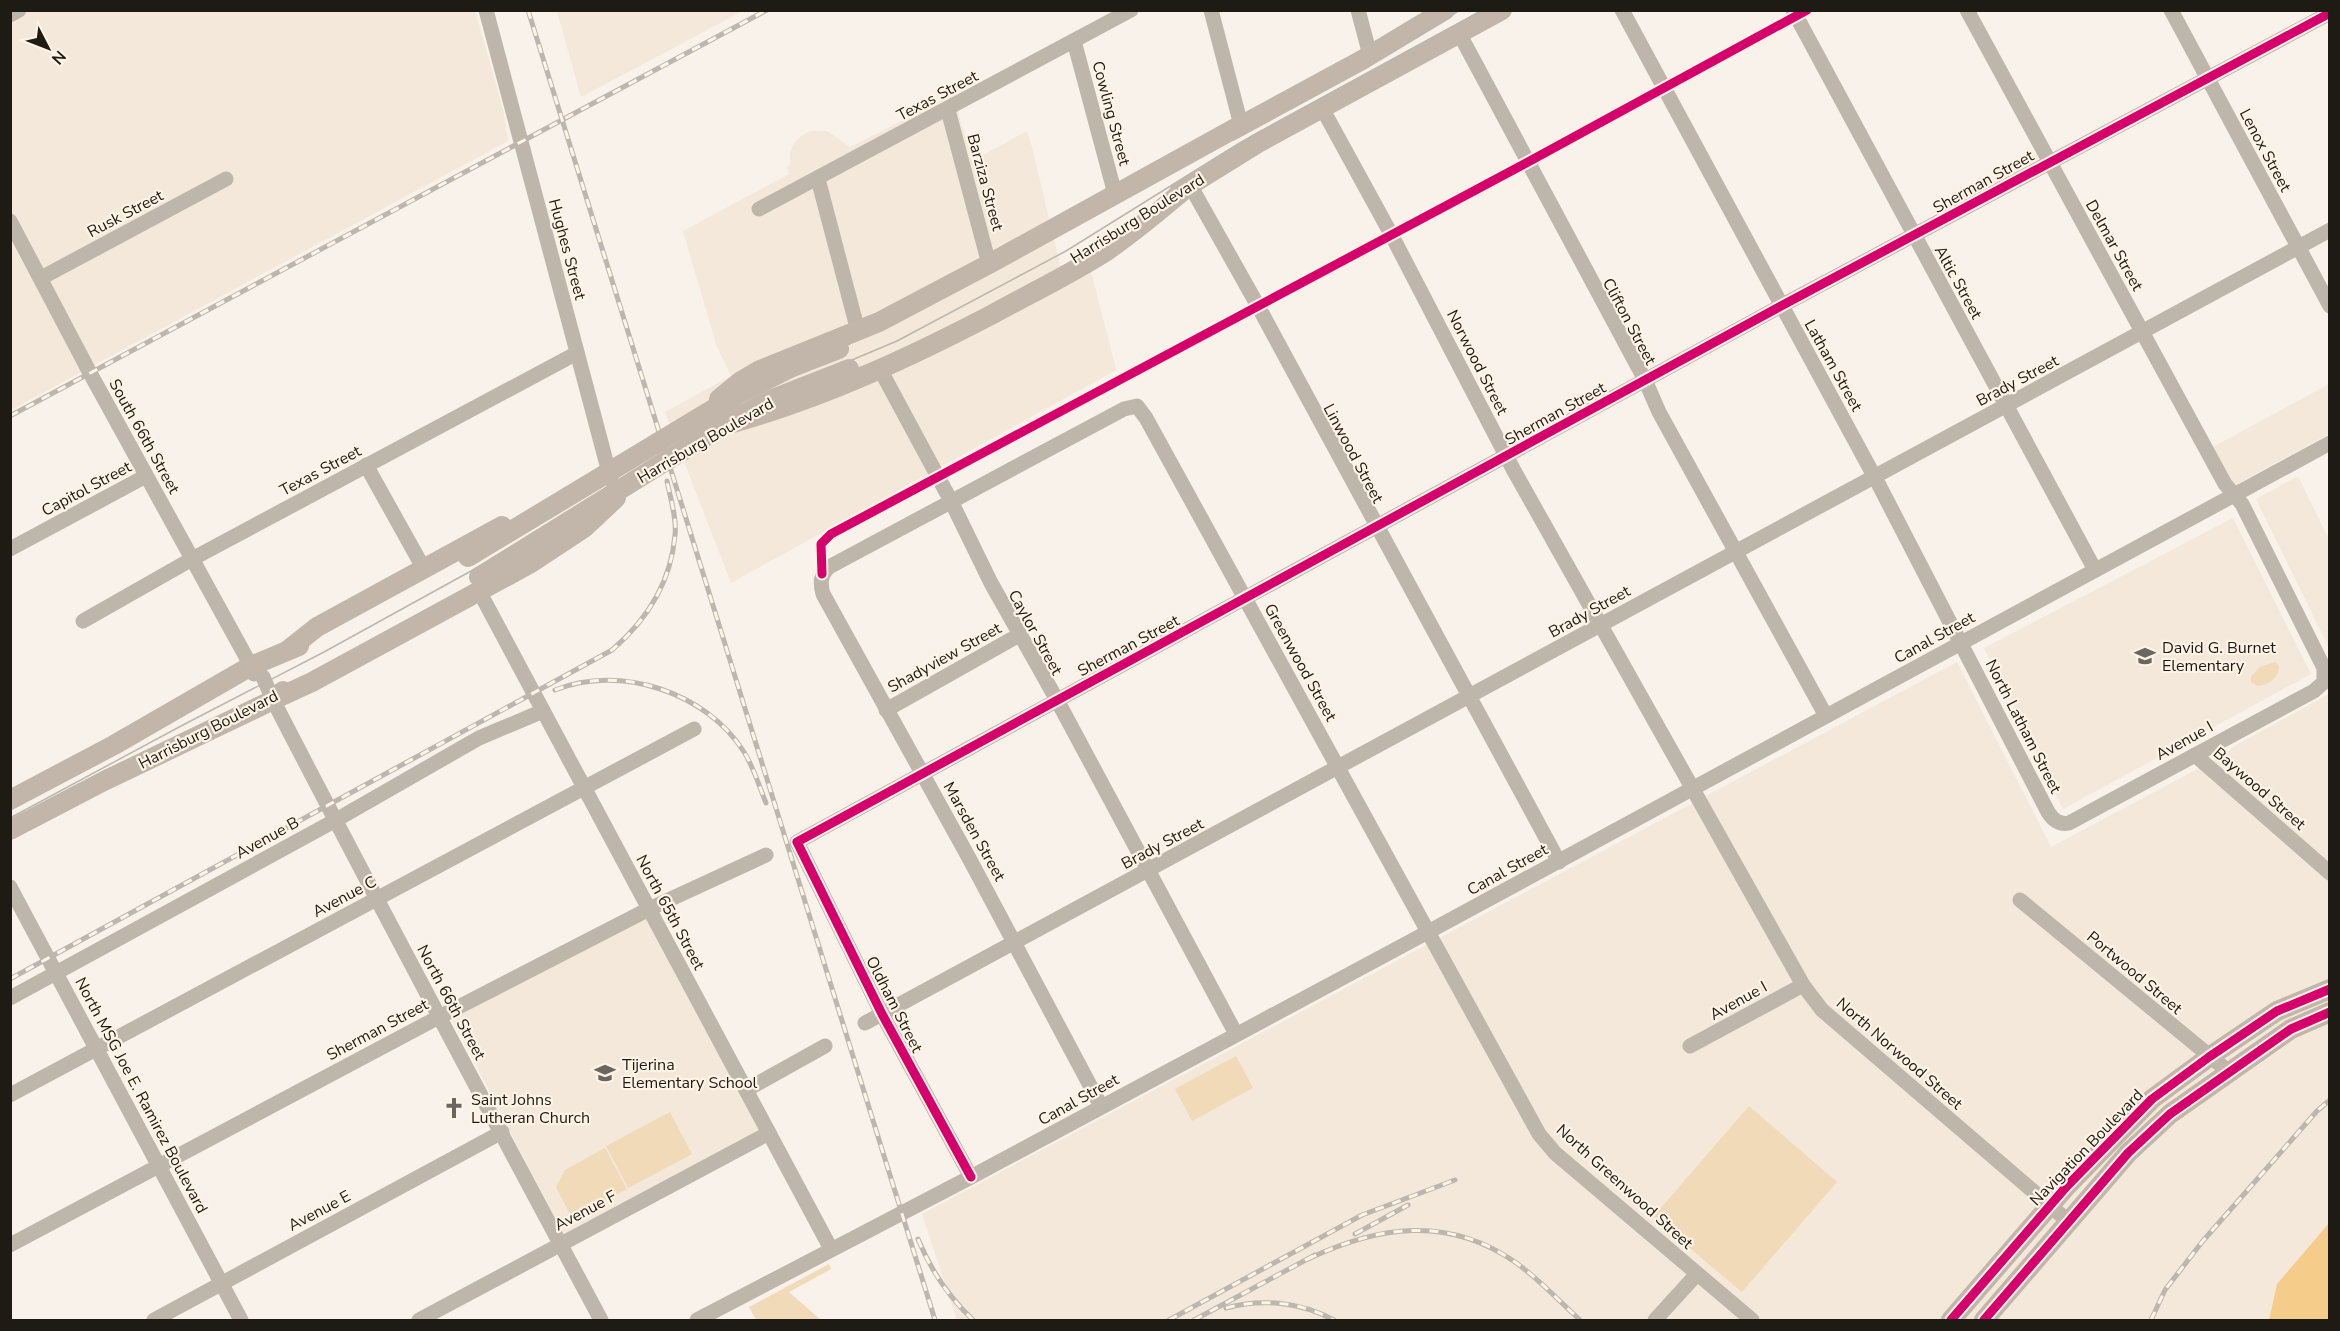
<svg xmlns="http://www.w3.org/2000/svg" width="2340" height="1331" font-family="'Nunito Sans',sans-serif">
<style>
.built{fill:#f3e8d9}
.green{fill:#f1dab8}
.water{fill:#f6cc8a}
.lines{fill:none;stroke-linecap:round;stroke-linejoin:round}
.minor{stroke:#bfb6ab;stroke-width:15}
.major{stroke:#c1b6a9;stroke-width:20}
.tram{stroke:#bcb6ae;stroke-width:1.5}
.rail-casing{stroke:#bcb6ae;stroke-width:5}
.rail{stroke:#fef3e4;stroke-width:3;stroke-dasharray:9;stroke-linecap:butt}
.major-bridge{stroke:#c1b6a9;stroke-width:20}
.cycleway-casing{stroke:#fef3e4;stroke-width:13}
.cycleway{stroke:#d6006c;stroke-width:9}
.labels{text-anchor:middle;stroke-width:4.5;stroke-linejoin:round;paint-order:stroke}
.street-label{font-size:16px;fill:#1e1b15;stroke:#fef3e4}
.poi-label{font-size:16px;fill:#1e1b15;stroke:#fef3e4;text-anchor:start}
</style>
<rect width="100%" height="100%" fill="#f8f2ea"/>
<g class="built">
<polygon points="11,11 475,11 503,109 508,141 11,410"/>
<polygon points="557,11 557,10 743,11 581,97"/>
<polygon points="953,95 972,161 1027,131 1032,147 1065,286 1091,271 1116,370 731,583 665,412 731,376 717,347 683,231 789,174 787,167 790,165 790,153 794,143 801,136 810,131 827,131 850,147"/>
<polygon points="2329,384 2329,434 2231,487 2211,448"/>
<polygon points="2298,476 2329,540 2329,648 2256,499"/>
<polygon points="2233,518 2311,674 2063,809 1984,648"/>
<polygon points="1957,662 2051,847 2218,758 2238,744 2329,694 2329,1223 2277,1284 2269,1320 957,1320 922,1214"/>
<polygon points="646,918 761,1129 564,1236 451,1017"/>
</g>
<g class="green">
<path d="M2275 662 2279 666C2279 678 2269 684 2258 686L2251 682V676L2260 667Z"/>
<polygon points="1236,1056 1253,1088 1192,1121 1175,1089"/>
<polygon points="1749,1106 1837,1182 1742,1292 1653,1217"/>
<polygon points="670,1112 692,1154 628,1188 606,1146"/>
<polygon points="605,1148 627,1189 572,1218 556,1187 565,1170"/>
<polygon points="829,1264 831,1269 789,1292 821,1320 756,1320 749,1307"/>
</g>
<polygon class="water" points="2329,1223 2329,1320 2269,1320 2277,1284"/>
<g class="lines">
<g class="minor">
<polyline points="486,10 611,480"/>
<polyline points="1211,10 1241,125"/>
<polyline points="1358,10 1370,55"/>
<path d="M1622 10 1880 487 2048 812C2053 820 2059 825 2069 823L2314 691 2324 682V668L2242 504 2225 484 1967 10"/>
<polyline points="1793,10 2095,570"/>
<polyline points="2171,10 2330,306"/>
<polyline points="10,15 19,10"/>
<polyline points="1459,33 1645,380 1659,412 1826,716"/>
<polyline points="1074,41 1115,194"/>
<polyline points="1322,108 1391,234 1513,469 1803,985 1822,1010 2068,1221"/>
<polyline points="948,110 989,264"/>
<polyline points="818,179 858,331"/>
<polyline points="1190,185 1258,306 1559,862"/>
<polyline points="759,209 1131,10"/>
<polyline points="10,221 90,373 251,666 254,674"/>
<polyline points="41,278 226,179"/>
<polyline points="881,371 951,501 991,583 1057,700 1236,1034"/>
<polyline points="366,465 424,569"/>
<polyline points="10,549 146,476"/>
<polyline points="479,591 831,1249"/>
<polyline points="83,621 192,559 577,353"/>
<path d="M251 666 263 677 273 700C380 908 491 1114 601 1320"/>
<polyline points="886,710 1019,635"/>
<polyline points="2195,755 2330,873"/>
<polyline points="10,887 241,1320"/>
<polyline points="2020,900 2228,1071"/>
<polyline points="10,998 336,820 479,738 543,711"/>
<polyline points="865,1023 2330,230"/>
<polyline points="1690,1046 1803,985"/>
<polyline points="746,1090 825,1046"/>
<polyline points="10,1095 694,729"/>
<path d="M1101 1106 969 858 823 594C820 582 820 576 829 567L1124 409 1137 406 1146 418 1539 1134 1555 1153 1752 1320"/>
<polyline points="971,1177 882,1014 797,842 1781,306 2330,13"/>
<polyline points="10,1245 439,1017 649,909 766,855"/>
<polyline points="154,1320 502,1132"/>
<polyline points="419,1320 769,1133"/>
<polyline points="697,1320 971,1177 1428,932 2330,443"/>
<polyline points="1655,1320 1697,1274"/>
</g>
<g class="major">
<polyline points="1231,131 1362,60 1445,10"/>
<polyline points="1179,192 1258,143 1502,10"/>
<polyline points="719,399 741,381 758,371 879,322 989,264 1241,125"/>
<path d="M733 423C824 397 909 358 993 314 1031 293 1071 274 1108 250 1137 230 1163 208 1190 185"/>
<polyline points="288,650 317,627 502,526"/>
<polyline points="273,700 312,682 531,563 584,528 616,498"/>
<polyline points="10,800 114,745 251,666 299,646"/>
<polyline points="10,830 104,781 273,700 283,691"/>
<polyline points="1951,1320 2066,1187 2152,1099 2209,1057 2277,1011 2330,989"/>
<polyline points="1984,1320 2128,1153 2170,1114 2291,1029 2330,1012"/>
</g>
<g class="tram">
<polyline points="1409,41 1460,10"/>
<polyline points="10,818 181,726 324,652 500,555 769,395 897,341 1066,251 1238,144 1483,10"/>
</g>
<defs>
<g id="rail">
<polyline points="528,10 935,1320"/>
<polyline points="10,416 767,10"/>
<path d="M555 690C620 664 706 692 744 752 754 768 759 786 766 803"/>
<path d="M10 979 612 650C647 620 671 582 675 535 677 518 670 497 667 481"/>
<polyline points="1355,1234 1408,1205"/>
<path d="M918 1239C931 1271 949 1297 973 1320"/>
<path d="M1308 1259C1378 1226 1447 1215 1515 1262 1539 1279 1559 1301 1580 1320"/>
<path d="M1226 1308C1262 1298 1300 1302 1334 1320"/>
<polyline points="1169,1320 1362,1215 1455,1180"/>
<polyline points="1194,1320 1315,1255"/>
<polyline points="2151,1320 2165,1290 2202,1242 2317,1111 2330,1100"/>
</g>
</defs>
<use href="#rail" class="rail-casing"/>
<use href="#rail" class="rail"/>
<g class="major-bridge">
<polyline points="468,557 740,393 790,368 839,349"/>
<polyline points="479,577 732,420 770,400 849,369"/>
</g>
<defs>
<g id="cycleway">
<polyline points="822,574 821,544 831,534 1528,162 1807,10"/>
<polyline points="971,1177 882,1014 797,842 1781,306 2330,13"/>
<polyline points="1951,1320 2066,1187 2152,1099 2209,1057 2277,1011 2330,989"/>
<polyline points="1984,1320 2128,1153 2170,1114 2291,1029 2330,1012"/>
</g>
</defs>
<use href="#cycleway" class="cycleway-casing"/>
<use href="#cycleway" class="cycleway"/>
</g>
<defs>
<symbol id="school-bare" viewBox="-9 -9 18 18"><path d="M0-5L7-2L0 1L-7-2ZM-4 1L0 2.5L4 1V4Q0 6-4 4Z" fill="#6a6660" stroke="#fef3e4" stroke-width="2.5" paint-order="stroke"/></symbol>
<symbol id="church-bare" viewBox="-9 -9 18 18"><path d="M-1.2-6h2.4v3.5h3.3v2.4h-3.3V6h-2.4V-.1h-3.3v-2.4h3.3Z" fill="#6a6660" stroke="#fef3e4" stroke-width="2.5" paint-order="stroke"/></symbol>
</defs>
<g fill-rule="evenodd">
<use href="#school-bare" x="2130" y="641" width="30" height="30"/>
<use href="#school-bare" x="590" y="1058" width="30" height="30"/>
<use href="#church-bare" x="439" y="1093" width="30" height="30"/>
</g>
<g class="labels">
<g class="street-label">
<text transform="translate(937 95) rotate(-28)" y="6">Texas Street</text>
<text transform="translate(1112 113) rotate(75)" y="6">Cowling Street</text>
<text transform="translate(2266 150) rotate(62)" y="6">Lenox Street</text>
<text transform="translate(1983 181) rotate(-29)" y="6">Sherman Street</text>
<text transform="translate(986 182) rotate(75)" y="6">Barziza Street</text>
<text transform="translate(125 213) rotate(-28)" y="6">Rusk Street</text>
<text transform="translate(1137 218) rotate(-32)" y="6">Harrisburg Boulevard</text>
<text transform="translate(2115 245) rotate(61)" y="6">Delmar Street</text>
<text transform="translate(568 249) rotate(75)" y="6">Hughes Street</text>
<text transform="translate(1959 282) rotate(61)" y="6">Altic Street</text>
<text transform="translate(1630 321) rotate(62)" y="6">Clifton Street</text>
<text transform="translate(1478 362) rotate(63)" y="6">Norwood Street</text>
<text transform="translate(1834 365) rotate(61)" y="6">Latham Street</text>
<text transform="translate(2017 380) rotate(-28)" y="6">Brady Street</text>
<text transform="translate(1555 413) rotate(-29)" y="6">Sherman Street</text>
<text transform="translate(145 436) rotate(61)" y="6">South 66th Street</text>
<text transform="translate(705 440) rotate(-30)" y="6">Harrisburg Boulevard</text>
<text transform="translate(1354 453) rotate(62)" y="6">Linwood Street</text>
<text transform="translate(320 470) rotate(-28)" y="6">Texas Street</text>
<text transform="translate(86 488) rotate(-28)" y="6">Capitol Street</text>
<text transform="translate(1589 611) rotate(-29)" y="6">Brady Street</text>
<text transform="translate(1036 632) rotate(61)" y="6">Caylor Street</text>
<text transform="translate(1934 637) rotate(-29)" y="6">Canal Street</text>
<text transform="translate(1128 645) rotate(-28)" y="6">Sherman Street</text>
<text transform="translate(944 657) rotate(-29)" y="6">Shadyview Street</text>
<text transform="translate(1301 662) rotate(61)" y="6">Greenwood Street</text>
<text transform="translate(2024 726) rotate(63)" y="6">North Latham Street</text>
<text transform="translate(208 729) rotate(-27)" y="6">Harrisburg Boulevard</text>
<text transform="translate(2184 740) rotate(-29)" y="6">Avenue I</text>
<text transform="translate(2260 788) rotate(41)" y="6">Baywood Street</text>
<text transform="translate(975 831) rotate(61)" y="6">Marsden Street</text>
<text transform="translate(267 837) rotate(-29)" y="6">Avenue B</text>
<text transform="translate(1162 843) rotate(-28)" y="6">Brady Street</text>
<text transform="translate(1507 869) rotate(-29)" y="6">Canal Street</text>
<text transform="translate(344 896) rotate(-28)" y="6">Avenue C</text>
<text transform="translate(671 912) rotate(62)" y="6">North 65th Street</text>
<text transform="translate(2135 972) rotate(40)" y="6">Portwood Street</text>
<text transform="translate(1738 1000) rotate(-29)" y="6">Avenue I</text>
<text transform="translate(452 1002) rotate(62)" y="6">North 66th Street</text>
<text transform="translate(895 1004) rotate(63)" y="6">Oldham Street</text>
<text transform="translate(377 1029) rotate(-28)" y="6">Sherman Street</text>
<text transform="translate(1900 1053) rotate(41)" y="6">North Norwood Street</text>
<text transform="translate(142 1095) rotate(62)" y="6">North MSG Joe E. Ramirez Boulevard</text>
<text transform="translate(1078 1099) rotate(-29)" y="6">Canal Street</text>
<text transform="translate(2086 1147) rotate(-46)" y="6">Navigation Boulevard</text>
<text transform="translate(1625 1186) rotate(42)" y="6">North Greenwood Street</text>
<text transform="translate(319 1210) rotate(-28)" y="6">Avenue E</text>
<text transform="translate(585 1210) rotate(-28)" y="6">Avenue F</text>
</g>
<g class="poi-label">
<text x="2162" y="653">David G. Burnet<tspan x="2162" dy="18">Elementary</tspan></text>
<text x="622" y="1070">Tijerina<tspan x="622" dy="18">Elementary School</tspan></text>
<text x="471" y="1105">Saint Johns<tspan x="471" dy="18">Lutheran Church</tspan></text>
</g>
</g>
<rect width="2340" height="1331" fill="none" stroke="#1e1b15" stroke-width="24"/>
<g transform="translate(48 48) rotate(132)" stroke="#fef3e4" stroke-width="4.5" paint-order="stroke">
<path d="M0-4.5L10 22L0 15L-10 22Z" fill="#1e1b15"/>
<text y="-9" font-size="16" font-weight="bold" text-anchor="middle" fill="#1e1b15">N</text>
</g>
</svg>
